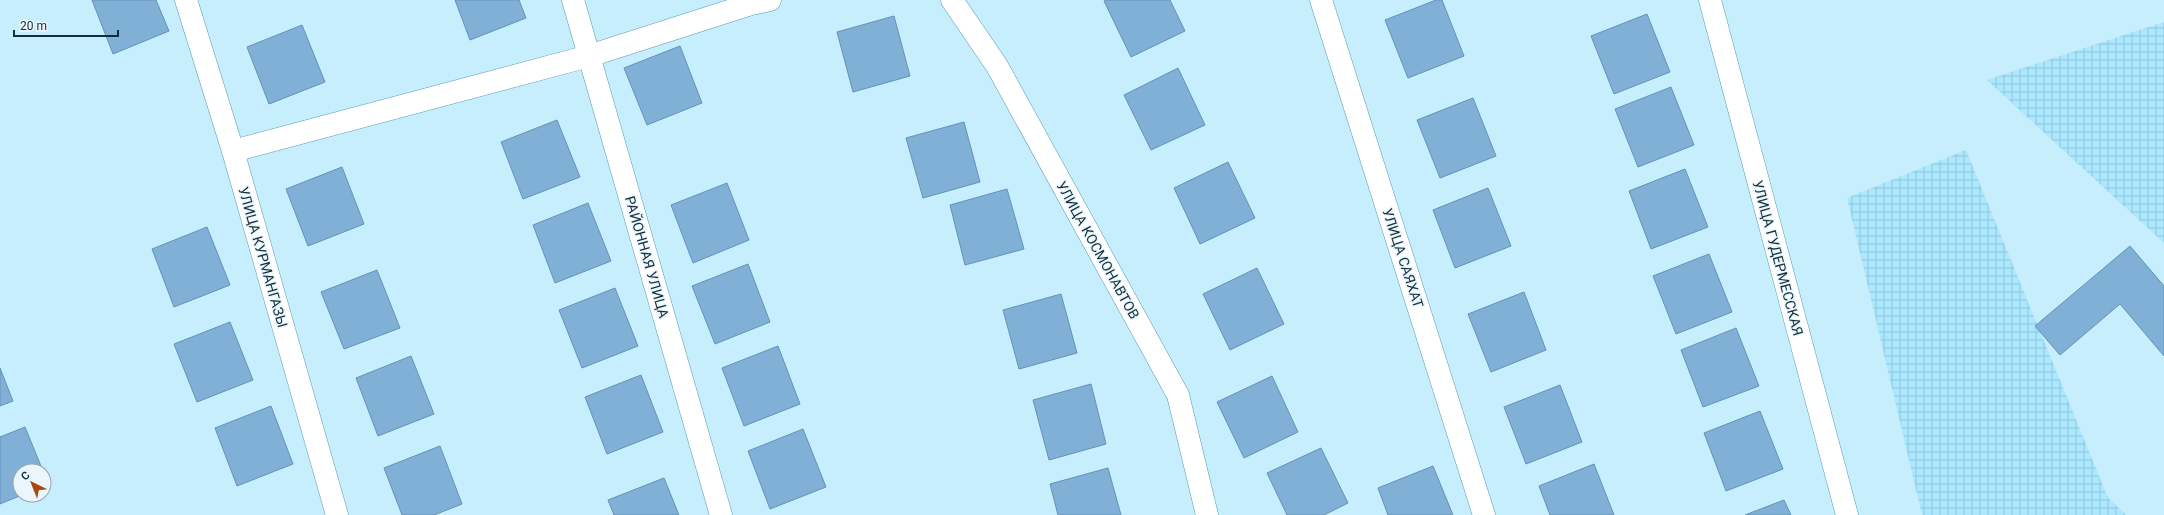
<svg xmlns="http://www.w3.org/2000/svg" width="2164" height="515" font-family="Roboto,sans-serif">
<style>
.industrial{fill:url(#industrial-grid)}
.building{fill:#81b0d7;stroke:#6392b7}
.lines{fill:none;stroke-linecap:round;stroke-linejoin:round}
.minor-casing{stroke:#599ab2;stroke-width:23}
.major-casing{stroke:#599ab2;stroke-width:23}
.minor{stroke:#fff;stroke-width:22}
.major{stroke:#fff;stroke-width:22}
.labels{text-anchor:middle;stroke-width:3;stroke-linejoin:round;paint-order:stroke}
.street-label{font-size:14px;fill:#132f39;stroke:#eaf6fc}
</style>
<defs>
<pattern id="industrial-grid" width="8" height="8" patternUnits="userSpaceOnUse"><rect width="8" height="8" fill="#abe7fe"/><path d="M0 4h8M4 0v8" fill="none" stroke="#92c6da"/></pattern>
</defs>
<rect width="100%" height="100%" fill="#c7eefd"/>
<g class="industrial">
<polygon points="2164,22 2164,243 1987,80"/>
<polygon points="1966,150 2108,498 2126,515 1922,515 1847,198"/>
</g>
<g class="building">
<polygon points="92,0 156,0 169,31 113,54"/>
<polygon points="455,0 519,0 526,18 470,40"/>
<polygon points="1106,0 1170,0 1185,31 1131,57 1104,1"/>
<polygon points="1436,0 1442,0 1464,56 1408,78 1385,20"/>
<polygon points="1647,14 1670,72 1614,94 1591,36"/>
<polygon points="894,16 910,76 853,92 837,32"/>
<polygon points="302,25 325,82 269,104 247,47"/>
<polygon points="680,46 702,103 647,125 624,68"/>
<polygon points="1178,68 1205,125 1151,150 1124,95"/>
<polygon points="1671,87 1694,145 1638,167 1615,109"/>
<polygon points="1473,98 1496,156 1440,178 1417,120"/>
<polygon points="557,120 580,177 523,199 501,142"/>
<polygon points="964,122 980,182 923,198 906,138"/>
<polygon points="1228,162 1255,218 1200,244 1174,188"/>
<polygon points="342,167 364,224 308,246 286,189"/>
<polygon points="1685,169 1708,227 1651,249 1629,191"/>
<polygon points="727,183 749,240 693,263 671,205"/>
<polygon points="1488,188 1511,246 1455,268 1433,210"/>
<polygon points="1007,189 1024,249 965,265 950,205"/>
<polygon points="588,203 611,261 555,283 533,225"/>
<polygon points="207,227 230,285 174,307 152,249"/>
<polygon points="2130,246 2164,286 2164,356 2120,304 2060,355 2035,326"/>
<polygon points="1709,254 1732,312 1676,334 1653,276"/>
<polygon points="748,264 770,322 715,344 692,286"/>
<polygon points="1257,268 1284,324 1230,350 1203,294"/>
<polygon points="377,270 400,328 344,349 321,292"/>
<polygon points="615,288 638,346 582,368 559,310"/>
<polygon points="1524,292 1546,350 1491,372 1468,314"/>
<polygon points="1061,294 1077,353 1019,369 1003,310"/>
<polygon points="230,322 253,380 197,402 174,344"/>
<polygon points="1736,328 1759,386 1703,407 1681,350"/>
<polygon points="778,346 800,404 744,426 722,368"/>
<polygon points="411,356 434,414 378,436 356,378"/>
<polygon points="0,368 13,401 0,406"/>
<polygon points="641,375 663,432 607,454 585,397"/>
<polygon points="1272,376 1298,432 1244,458 1217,402"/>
<polygon points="1091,384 1106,444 1049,460 1033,400"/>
<polygon points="1560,385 1582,442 1526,464 1504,407"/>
<polygon points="271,406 293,464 237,486 215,428"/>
<polygon points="1760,411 1783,469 1726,491 1704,433"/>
<polygon points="25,427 43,471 20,471 20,495 22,495 0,504 0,437"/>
<polygon points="803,429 826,487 770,509 748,451"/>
<polygon points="440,446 462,504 434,515 402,515 384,468"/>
<polygon points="1321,448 1348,503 1324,515 1287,515 1267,473"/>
<polygon points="1594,464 1614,515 1550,515 1539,486"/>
<polygon points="1433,466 1453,515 1388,515 1378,488"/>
<polygon points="1108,468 1121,515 1058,515 1050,484"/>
<polygon points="664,478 679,515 614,515 608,500"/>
<polygon points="1784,500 1791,515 1745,515"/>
</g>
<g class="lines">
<defs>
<g id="minor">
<polyline points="186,0 233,151 337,515"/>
<polyline points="573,0 721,515"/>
<polyline points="952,0 997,66 1178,395 1207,515"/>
<polyline points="1321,0 1484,515"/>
<polyline points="233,151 589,56 751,4 770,0"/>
</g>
<polyline id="major" points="1710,0 1847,515"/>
</defs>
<use href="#minor" class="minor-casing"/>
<use href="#major" class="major-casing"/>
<use href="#minor" class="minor"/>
<use href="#major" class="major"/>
</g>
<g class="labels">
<g class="street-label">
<text transform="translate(1098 250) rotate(61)" y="5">УЛИЦА КОСМОНАВТОВ</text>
<text transform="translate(263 257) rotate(74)" y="5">УЛИЦА КУРМАНГАЗЫ</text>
<text transform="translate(647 257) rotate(74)" y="5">РАЙОННАЯ УЛИЦА</text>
<text transform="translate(1403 258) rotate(72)" y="5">УЛИЦА САЯХАТ</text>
<text transform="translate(1778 258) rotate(75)" y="5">УЛИЦА ГУДЕРМЕССКАЯ</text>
</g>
</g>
<g transform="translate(32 483) rotate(317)"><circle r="19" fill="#eaf6fc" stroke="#94a6ae"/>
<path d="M0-3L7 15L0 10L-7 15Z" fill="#ab4711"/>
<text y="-6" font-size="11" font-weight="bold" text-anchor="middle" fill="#132f39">С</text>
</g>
<path d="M14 30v6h104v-6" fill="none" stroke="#132f39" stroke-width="2"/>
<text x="20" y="30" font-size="12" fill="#132f39" stroke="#eaf6fc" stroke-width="3" paint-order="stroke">20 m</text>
</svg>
